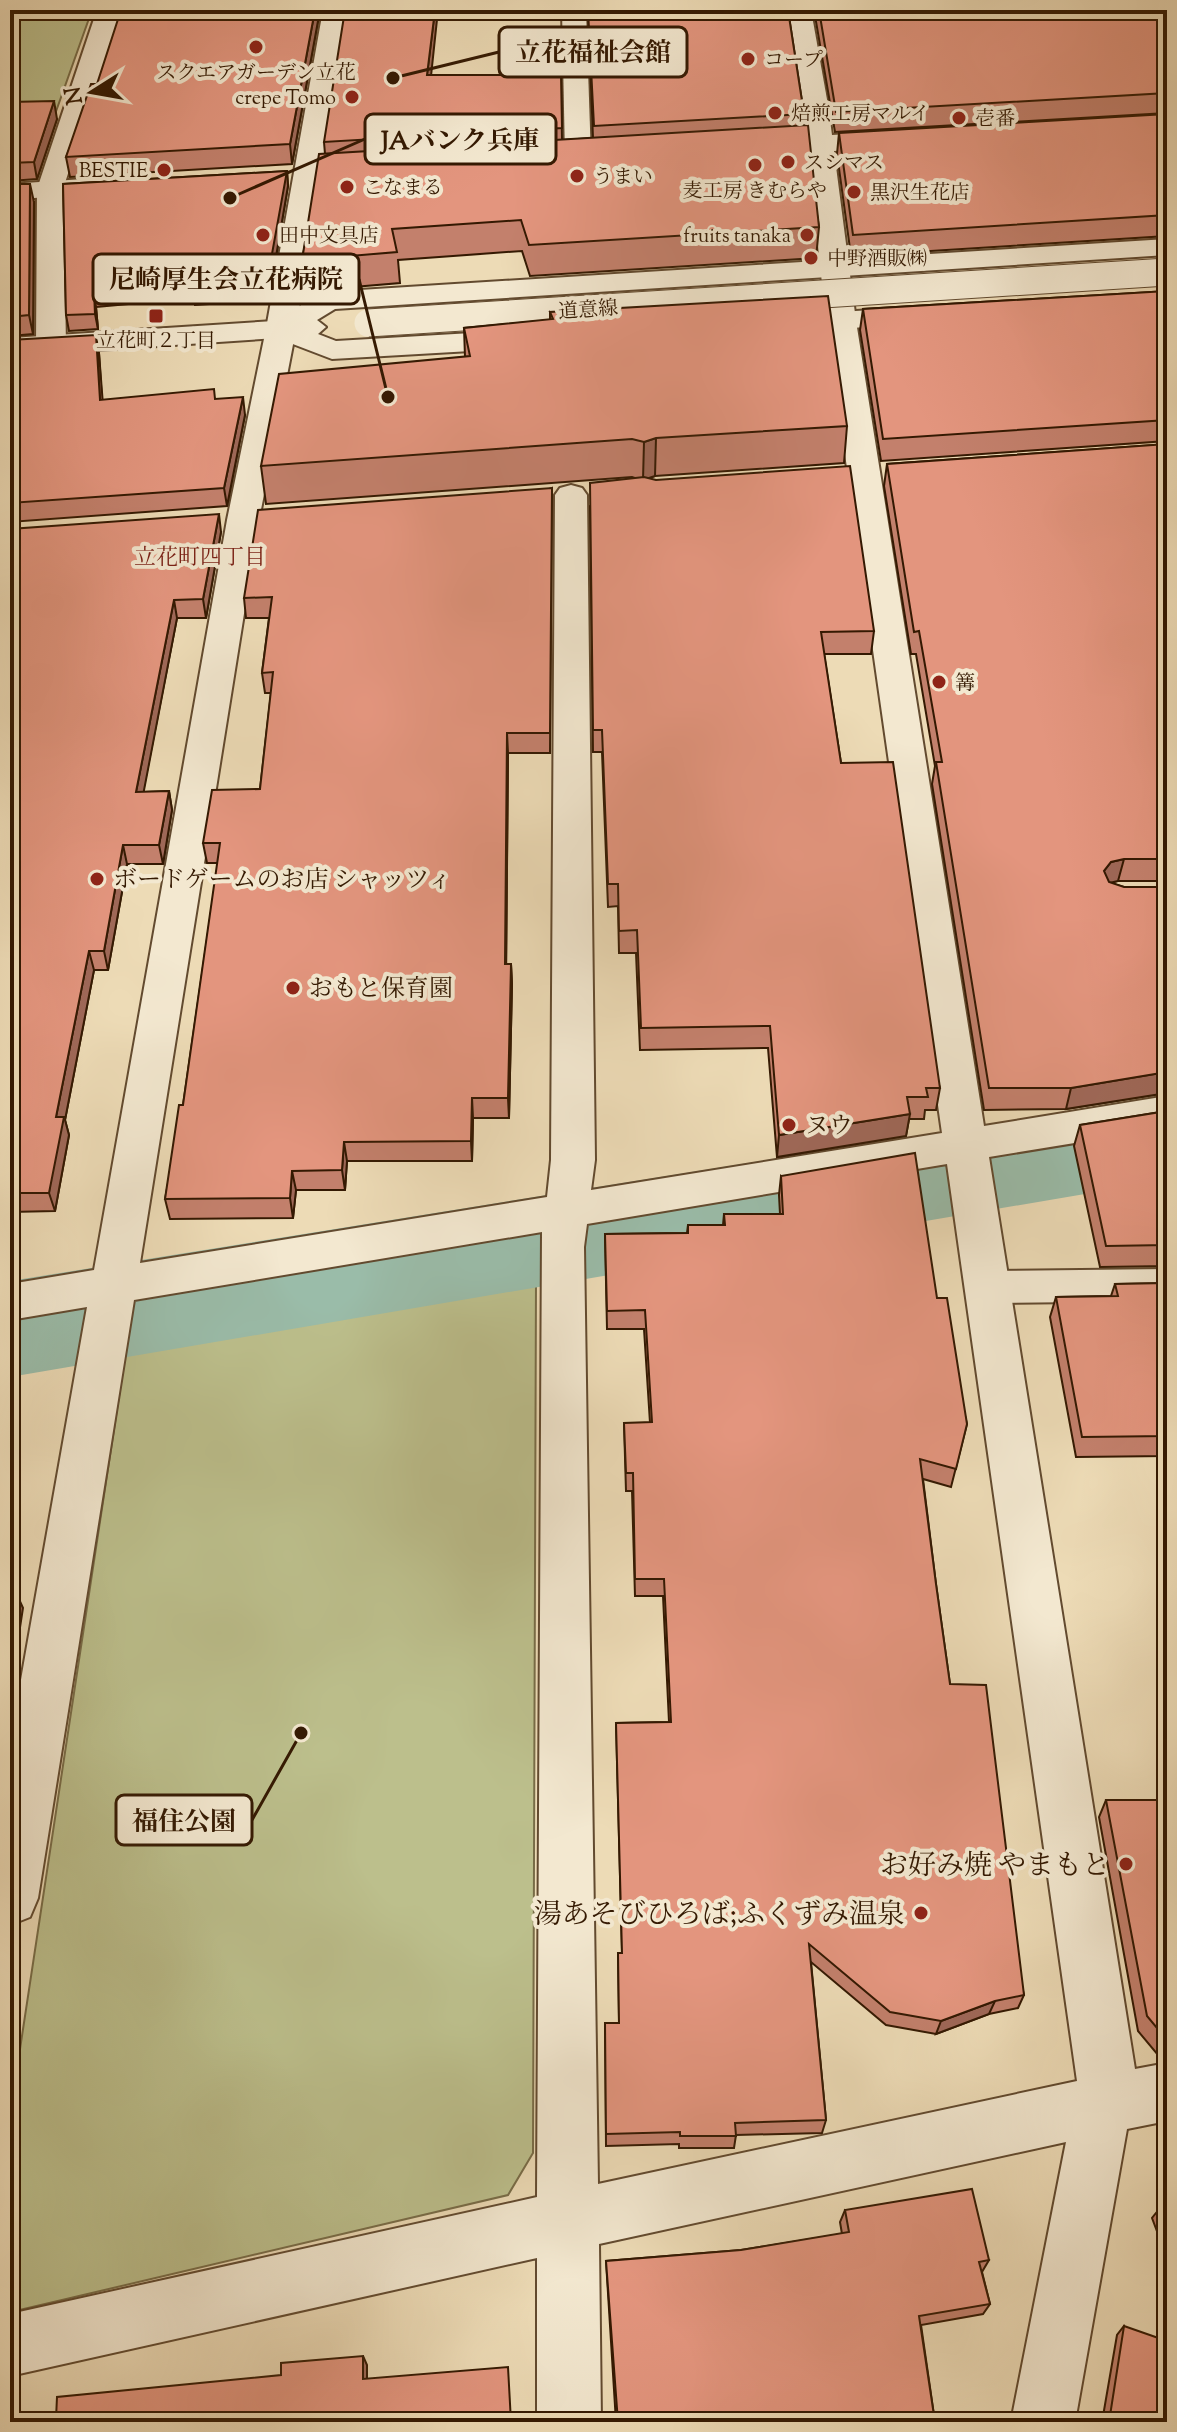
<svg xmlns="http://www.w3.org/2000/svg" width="1177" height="2432" font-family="'Sorts Mill Goudy','Noto Serif JP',serif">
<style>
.green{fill:#bcbf8c;stroke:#786c47;stroke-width:2}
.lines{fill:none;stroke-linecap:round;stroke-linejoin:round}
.river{fill:#9abca9;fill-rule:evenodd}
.service-casing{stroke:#624a2f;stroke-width:4}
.pedestrian-casing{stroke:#624a2f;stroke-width:4}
.minor-casing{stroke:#624a2f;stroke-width:4}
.tertiary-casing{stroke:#624a2f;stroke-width:4}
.service{fill:#f3e8d0;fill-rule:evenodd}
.pedestrian{fill:#f3e8d0;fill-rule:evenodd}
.minor{fill:#f3e8d0;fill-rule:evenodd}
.tertiary{fill:#f3e8d0;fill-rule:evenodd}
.tertiary-bridge-casing{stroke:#624a2f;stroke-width:29;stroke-linecap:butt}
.tertiary-bridge{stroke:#f3e8d0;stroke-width:27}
.wall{fill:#c3806c;stroke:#341902;stroke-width:2}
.shaded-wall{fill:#9f6858;stroke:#341902;stroke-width:2}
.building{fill:#e3957e;stroke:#341902;stroke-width:2}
.poi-dot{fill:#8f2418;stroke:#f3e8d0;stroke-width:3}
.labels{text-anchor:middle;stroke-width:8;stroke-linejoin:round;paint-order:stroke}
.far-poi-label{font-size:20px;fill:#341902;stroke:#f3e8d0;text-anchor:start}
.far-street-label{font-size:20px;fill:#341902;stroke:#f3e8d0}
.far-neighbourhood-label{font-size:22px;fill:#7a1f14;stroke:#f3e8d0}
.poi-label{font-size:24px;fill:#341902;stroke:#f3e8d0;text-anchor:start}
.near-poi-label{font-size:28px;fill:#341902;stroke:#f3e8d0;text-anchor:end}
.leader{fill:none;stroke:#341902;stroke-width:3}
.callout-dot{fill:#341902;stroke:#f3e8d0;stroke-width:3}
.callout{fill:#f3e8d0;stroke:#341902;stroke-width:3}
.callout-label{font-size:26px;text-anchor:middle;font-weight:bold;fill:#341902}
</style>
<rect width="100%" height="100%" fill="#eddbb6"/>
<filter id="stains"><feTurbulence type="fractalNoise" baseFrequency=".0025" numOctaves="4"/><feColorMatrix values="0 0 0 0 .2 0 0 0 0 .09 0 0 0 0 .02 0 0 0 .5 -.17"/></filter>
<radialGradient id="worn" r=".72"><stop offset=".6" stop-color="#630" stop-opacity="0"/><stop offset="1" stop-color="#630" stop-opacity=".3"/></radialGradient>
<g class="green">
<polygon points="10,10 92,10 54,117 10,117"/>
<polygon points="516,1264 536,1280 533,2153 508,2195 11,2312 10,2115 126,1350 148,1324"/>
</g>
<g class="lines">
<polygon class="river" points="1167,1096 1167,1180 10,1377 10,1281"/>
<defs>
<polygon id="service" points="1167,1269 1167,1301 985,1303 971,1298 965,1287 971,1276 985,1271"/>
<g id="pedestrian">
<polygon points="815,97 824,100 828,105 832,135 897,131 906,133 910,139 906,145 897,147 834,151 856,321 851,327 841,330 831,327 826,321 808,152 750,156 741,154 737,148 741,142 806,137 802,105 806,100"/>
<polygon points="98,178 107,180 111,186 107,192 10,200 10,184"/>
</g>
<g id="minor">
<polygon points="97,10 121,10 63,189 66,344 61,350 51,353 41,350 36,344 37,189"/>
<path d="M323 10H347L296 329 259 520 140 1263 547 1197 551 1160 555 495 560 488 571 485 582 488 587 495 595 1160 591 1190 942 1133 826 321 831 315 841 312 851 315 856 321 984 1126 1167 1096V1128L989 1157 1135 2069 1167 2063V2121L1127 2129 1075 2422H1011L1066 2142 599 2244 601 2422H537V2258L10 2376V2314L537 2197 542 1232 134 1300 38 1898 30 1917 10 1925V1742L87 1307 10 1320V1284L94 1270 227 520 266 329ZM947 1164 1077 2081 598 2184 584 1247 587 1224Z"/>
<polygon points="562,10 586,10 591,158 587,164 569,164 565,158"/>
<polygon points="787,10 811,10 828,105 824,110 806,110 802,105"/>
</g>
<g id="tertiary">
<polygon points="1167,239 1167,255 335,309 317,320 326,327 318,334 336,341 522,330 532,333 537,339 532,345 522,348 332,359 277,338 10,356 10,338 274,321 318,295 328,292"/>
<polygon points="921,307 931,310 935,316 931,322 774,334 764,331 759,325 764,319 774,316"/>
</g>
</defs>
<use href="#service" class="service-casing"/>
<use href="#pedestrian" class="pedestrian-casing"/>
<use href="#minor" class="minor-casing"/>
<use href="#tertiary" class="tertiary-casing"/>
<use href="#service" class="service"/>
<use href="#pedestrian" class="pedestrian"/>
<use href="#minor" class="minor"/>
<use href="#tertiary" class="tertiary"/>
<defs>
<polyline id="tertiary-bridge" points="368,323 1167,272"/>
</defs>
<use href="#tertiary-bridge" class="tertiary-bridge-casing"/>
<use href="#tertiary-bridge" class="tertiary-bridge"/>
</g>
<g class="wall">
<polygon points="320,10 292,164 70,177 66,157 97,84"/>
<polygon points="588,10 788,10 804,114 803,125 819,227 816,258 530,276 522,251 398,260 400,283 318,290 306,285 303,254 325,154 324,142 431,75 561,75 562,140 593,138"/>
<polygon points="814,10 1167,10 1167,113 835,132"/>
<polygon points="10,102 57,119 37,179 10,181"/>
<polygon points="1167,114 1167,236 851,256 837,154 839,133"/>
<polygon points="287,171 288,186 270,292 255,301 195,305 194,298 96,307 98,329 69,331 66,315 63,184"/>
<polygon points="10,184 34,202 33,334 10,336"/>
<polygon points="1167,291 1167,441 881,461 860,330 863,309"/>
<polygon points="550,312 847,426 844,463 655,476 649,478 874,631 871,654 824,654 841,763 940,1088 936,1110 925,1110 924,1119 909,1119 906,1136 777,1157 768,1048 640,1050 636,953 619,953 618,906 608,907 602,752 593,752 590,506 635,478 632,477 266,504 261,466 465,357 464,328 550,320"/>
<polygon points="10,340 99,353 102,400 215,399 245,415 227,506 10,522"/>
<polygon points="1167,444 1167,881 1118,881 1110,883 1124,887 1167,887 1167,1093 1066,1109 984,1110 932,784 935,766 916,654 911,654 884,486 887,464"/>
<polygon points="552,488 550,753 508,753 506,964 511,964 512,984 509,1118 473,1118 472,1161 347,1161 345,1190 296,1190 293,1218 170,1219 165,1199 183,1105 218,863 207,863 203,843 260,789 271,693 265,693 262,673 269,618 246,618 244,598"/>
<polygon points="10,529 221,532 206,618 177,618 143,792 169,791 172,810 163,864 127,864 108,970 94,970 65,1120 69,1135 55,1211 10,1212"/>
<polygon points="1167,1111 1167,1266 1100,1267 1074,1146 1080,1125"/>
<polygon points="781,1176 937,1298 967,1424 951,1487 923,1479 936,1584 950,1684 1024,1995 1018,2008 989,2014 936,2034 886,2025 811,1962 826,2120 822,2133 736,2135 734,2148 679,2148 679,2144 606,2146 605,2023 619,2023 618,1953 622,1953 616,1723 669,1722 663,1596 635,1596 632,1491 626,1491 624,1423 650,1423 644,1329 607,1329 605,1234 687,1233 688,1225 723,1225 724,1214 780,1214 779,1195"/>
<polygon points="1167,1283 1167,1456 1076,1457 1050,1317 1056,1297 1111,1296 1115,1284"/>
<polygon points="1106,1800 1167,1800 1167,2061 1163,2061 1138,2031 1099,1817"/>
<polygon points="1167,2206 1167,2258 1152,2218 1160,2208"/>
<polygon points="845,2210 989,2260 982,2272 990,2304 983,2314 921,2325 935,2422 616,2422 606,2261 741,2250 842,2234 840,2222"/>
<polygon points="1124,2326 1167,2422 1102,2422 1117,2335"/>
</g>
<g class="shaded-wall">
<polygon points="315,10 320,10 292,164 290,144"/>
<polygon points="435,10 438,10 429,95 427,75"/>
<polygon points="54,101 57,119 37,179 34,162"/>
<polygon points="287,171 288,186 270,292 255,301 253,285"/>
<polygon points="30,184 34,202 33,334 29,315"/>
<polygon points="94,291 96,307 98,329 95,314"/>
<polygon points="96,335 99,353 104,418 100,400"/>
<polygon points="243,397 245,415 227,506 224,488"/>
<polygon points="656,438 655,476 643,480 644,442"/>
<polygon points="219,514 221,532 206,618 203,599"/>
<polygon points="174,600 177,618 140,811 136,792"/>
<polygon points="507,733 508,753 506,985 505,964"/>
<polygon points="169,791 172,810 163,864 159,845"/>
<polygon points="123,845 127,864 108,970 104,951"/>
<polygon points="1124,859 1118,881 1105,884 1104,871 1111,862"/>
<polygon points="89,951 94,970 65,1120 69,1135 55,1211 49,1193 56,1117"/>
<polygon points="511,964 512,984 509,1118 508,1098"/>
<polygon points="1167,1072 1167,1093 1066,1109 1071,1088"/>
<polygon points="472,1098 473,1118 472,1161 471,1141"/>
<polygon points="910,1114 906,1136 777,1157 779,1135"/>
<polygon points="344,1142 347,1161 345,1190 342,1170"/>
<polygon points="292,1171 296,1190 293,1218 290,1198"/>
<polygon points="10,1368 14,1380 10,1404"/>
<polygon points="13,1586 23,1608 11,1686 10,1683 10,1606"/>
<polygon points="995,2001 989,2014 936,2034 941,2021"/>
<polygon points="363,2356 367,2365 367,2389 363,2379"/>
</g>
<g class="building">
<polygon points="121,10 315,10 290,144 66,157 91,84 97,84"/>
<polygon points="345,10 435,10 427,75 561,75 562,128 324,142"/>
<polygon points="588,10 788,10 804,114 594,126"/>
<polygon points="819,10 1129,10 1167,15 1167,93 836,112"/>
<polygon points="54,101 34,162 10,163 10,102"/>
<polygon points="1167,114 1167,215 853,235 839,133"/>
<polygon points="808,125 819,227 529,245 521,220 392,229 397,252 315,259 303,254 319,154"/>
<polygon points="287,171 268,276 253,285 193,290 192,282 94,291 95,314 66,315 63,184"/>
<polygon points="10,184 30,184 29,315 10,317"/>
<polygon points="1167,291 1167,420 883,439 863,309"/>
<polygon points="828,296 847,426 656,438 644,442 632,439 261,466 279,374 470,356 464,328 553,319 550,312"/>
<polygon points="96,335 100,400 214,389 215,399 243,397 224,488 10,503 10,340"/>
<polygon points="1167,444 1167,859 1124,859 1111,862 1104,871 1109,882 1124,887 1167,887 1167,1072 1071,1088 989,1088 936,762 942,762 919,631 914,632 887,464"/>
<polygon points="850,466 874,631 821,632 841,763 893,762 940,1088 926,1088 928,1097 907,1097 910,1114 779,1135 770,1026 641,1028 637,930 619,931 618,884 608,884 602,730 593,730 590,483 644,477 656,480"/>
<polygon points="552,488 550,733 507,733 505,964 511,964 508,1098 472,1098 471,1141 344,1142 342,1170 292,1171 290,1198 165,1199 179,1105 183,1105 220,843 203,843 212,790 260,789 273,672 262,673 272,597 244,598 258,510"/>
<polygon points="219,514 203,599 174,600 136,792 169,791 159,845 123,845 104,951 89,951 56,1117 64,1117 49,1193 10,1193 10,529"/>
<polygon points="1167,1111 1167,1245 1106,1246 1080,1125"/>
<polygon points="915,1153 937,1298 947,1298 967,1424 956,1469 920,1459 936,1584 950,1684 986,1685 1024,1995 995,2001 941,2021 890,2012 809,1944 826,2120 735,2123 736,2136 680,2136 680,2132 606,2134 605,2023 619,2023 618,1953 622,1953 616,1723 671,1722 664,1579 635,1579 633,1473 626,1473 624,1423 652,1422 645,1310 607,1311 605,1234 688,1233 688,1225 725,1225 724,1214 783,1214 781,1176"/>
<polygon points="1167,1283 1167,1436 1082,1437 1056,1297 1118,1296 1115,1284"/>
<polygon points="10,1586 13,1586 10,1606"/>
<polygon points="1106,1800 1167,1800 1167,2040 1147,2016"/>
<polygon points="972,2189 989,2260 979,2262 990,2304 919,2316 935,2422 618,2422 606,2261 741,2250 849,2232 845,2210"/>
<polygon points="1167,2206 1167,2227 1160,2208"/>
<polygon points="1124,2326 1167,2341 1167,2422 1109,2422"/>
<polygon points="363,2356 363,2379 508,2367 511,2422 13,2422 56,2419 57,2397 281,2375 281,2363"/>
</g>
<g class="poi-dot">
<circle cx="256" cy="47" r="8"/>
<circle cx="748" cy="59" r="8"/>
<circle cx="352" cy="97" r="8"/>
<circle cx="775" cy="113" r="8"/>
<circle cx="959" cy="118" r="8"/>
<circle cx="788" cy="162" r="8"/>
<circle cx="755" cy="165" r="8"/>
<circle cx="164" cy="170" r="8"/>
<circle cx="577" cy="176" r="8"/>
<circle cx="347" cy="187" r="8"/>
<circle cx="854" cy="192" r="8"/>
<circle cx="263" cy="235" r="8"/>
<circle cx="807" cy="235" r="8"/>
<circle cx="811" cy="258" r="8"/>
<rect x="148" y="308" width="16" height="16" rx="4"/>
<circle cx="939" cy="682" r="8"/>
<circle cx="97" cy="879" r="8"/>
<circle cx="293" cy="988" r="8"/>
<circle cx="789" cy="1125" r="8"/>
<circle cx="1126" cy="1864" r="8"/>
<circle cx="921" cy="1913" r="8"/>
</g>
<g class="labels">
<g class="far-poi-label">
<text x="764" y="66">コープ</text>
<text x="256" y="79" text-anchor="middle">スクエアガーデン立花</text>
<text x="336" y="104" text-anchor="end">crepe Tomo</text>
<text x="791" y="120">焙煎工房マルイ</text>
<text x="975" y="125">壱番</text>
<text x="804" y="169">スシマス</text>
<text x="148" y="177" text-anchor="end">BESTIE</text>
<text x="593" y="183">うまい</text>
<text x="363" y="194">こなまる</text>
<text x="755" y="197" text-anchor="middle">麦工房 きむらや</text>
<text x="870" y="199">黒沢生花店</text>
<text x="279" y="242">田中文具店</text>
<text x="791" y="242" text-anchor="end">fruits tanaka</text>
<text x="827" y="265">中野酒販㈱</text>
<text x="156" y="347" text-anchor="middle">立花町２丁目</text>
<text x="955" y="689">篝</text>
</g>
<g class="far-street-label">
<text transform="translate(588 309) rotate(-4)" y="7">道意線</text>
</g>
<g class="far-neighbourhood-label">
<text x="200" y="564">立花町四丁目</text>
</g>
<g class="poi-label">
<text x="113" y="887">ボードゲームのお店 シャッツィ</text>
<text x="309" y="996">おもと保育園</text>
<text x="805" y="1133">ヌウ</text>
</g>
<g class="near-poi-label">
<text x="1110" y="1874">お好み焼 やまもと</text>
<text x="905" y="1923">湯あそびひろば;ふくずみ温泉</text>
</g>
</g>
<path class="leader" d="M393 78L499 52M230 198L365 139M388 397L359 279M301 1733L252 1820"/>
<g class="callout-dot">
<circle cx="393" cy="78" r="8"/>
<circle cx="230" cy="198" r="8"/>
<circle cx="388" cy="397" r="8"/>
<circle cx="301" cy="1733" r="8"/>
</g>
<g class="callout">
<rect x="499" y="27" width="188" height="50" rx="8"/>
<rect x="365" y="114" width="191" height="50" rx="8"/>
<rect x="93" y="254" width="266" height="50" rx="8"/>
<rect x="116" y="1795" width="136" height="50" rx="8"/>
</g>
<g class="callout-label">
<text x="593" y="61">立花福祉会館</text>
<text x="460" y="149">JAバンク兵庫</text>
<text x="226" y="288">尼崎厚生会立花病院</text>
<text x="184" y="1830">福住公園</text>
</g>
<rect width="1177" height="2432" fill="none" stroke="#eddbb6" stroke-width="40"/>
<rect x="12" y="12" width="1153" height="2408" fill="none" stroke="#341902" stroke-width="4"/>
<rect x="20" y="20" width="1137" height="2392" fill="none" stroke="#341902" stroke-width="2"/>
<g transform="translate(92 92) rotate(259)" stroke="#f3e8d0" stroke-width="6" paint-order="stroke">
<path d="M0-6L14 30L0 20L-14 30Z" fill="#341902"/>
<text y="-12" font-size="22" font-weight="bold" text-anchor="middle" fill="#341902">N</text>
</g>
<rect width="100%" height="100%" filter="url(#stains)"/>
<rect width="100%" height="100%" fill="url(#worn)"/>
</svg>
